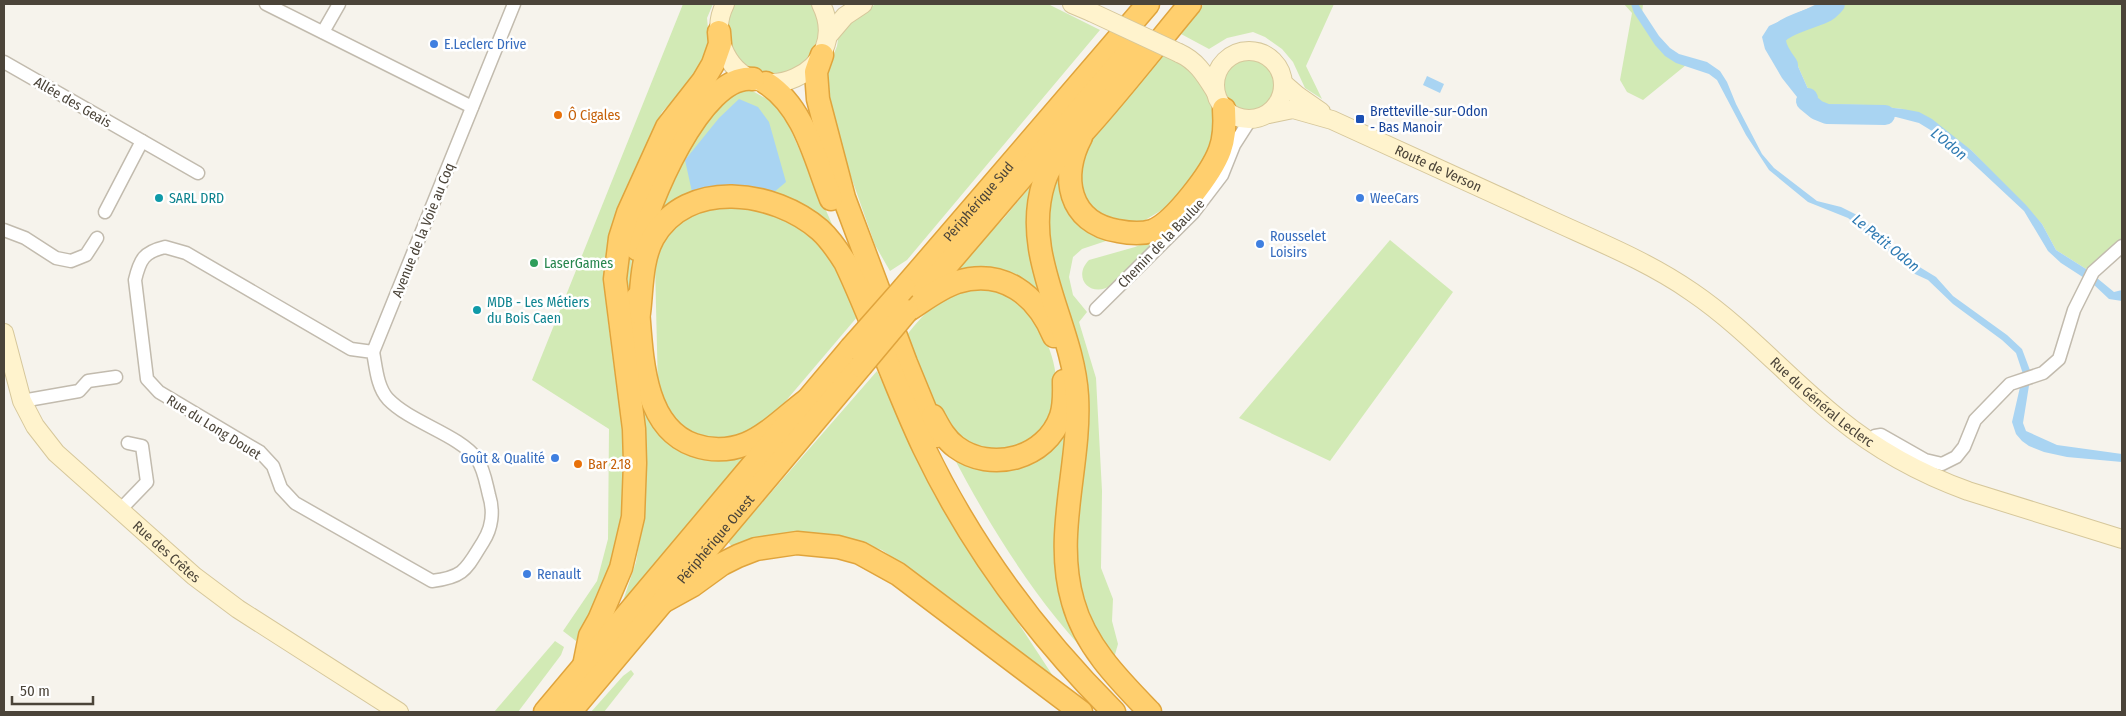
<svg xmlns="http://www.w3.org/2000/svg" width="2126" height="716" font-family="'Fira Sans Condensed',sans-serif">
<style>
.green{fill:#d2eab5}
.water{fill:#a9d4f2}
.lines{fill:none;stroke-linecap:round;stroke-linejoin:round}
.river{stroke:#a9d4f2;stroke-width:20}
.street-casing{stroke:#c2bbae;stroke-width:15}
.secondary-casing{stroke:#d6c79b;stroke-width:20}
.highway-casing{stroke:#e0a43c;stroke-width:25}
.street{stroke:#fff;stroke-width:12}
.secondary{stroke:#fff3cd;stroke-width:18}
.highway{stroke:#ffcf6e;stroke-width:22}
.secondary-bridge-casing{stroke:#d6c79b;stroke-width:20;stroke-linecap:butt}
.highway-bridge-casing{stroke:#e0a43c;stroke-width:25;stroke-linecap:butt}
.secondary-bridge{stroke:#fff3cd;stroke-width:18}
.highway-bridge{stroke:#ffcf6e;stroke-width:22}
.shop-dot{fill:#3f7fe0;stroke:#fff;stroke-width:2}
.food-dot{fill:#e8710a;stroke:#fff;stroke-width:2}
.transit-dot{fill:#1a4fb4;stroke:#fff;stroke-width:2}
.culture-dot{fill:#0f9aa8;stroke:#fff;stroke-width:2}
.leisure-dot{fill:#2e9e5b;stroke:#fff;stroke-width:2}
.labels{text-anchor:middle;stroke-width:5;stroke-linejoin:round;paint-order:stroke}
.shop-label{font-size:14px;fill:#366cbe;stroke:#fff;text-anchor:start}
.street-label{font-size:14px;fill:#4b4439;stroke:#fff}
.transit-label{font-size:14px;fill:#164399;stroke:#fff;text-anchor:start}
.food-label{font-size:14px;fill:#c56008;stroke:#fff;text-anchor:start}
.culture-label{font-size:14px;fill:#0d838f;stroke:#fff;text-anchor:start}
.leisure-label{font-size:14px;fill:#27864d;stroke:#fff;text-anchor:start}
.water-label{font-size:15px;font-style:italic;fill:#2e7ab2;stroke:#fff}
</style>
<rect width="100%" height="100%" fill="#f6f3ec"/>
<g class="green">
<polygon points="683,4 713,4 707,18 710,49 695,78 662,112 649,138 615,218 608,241 605,273 607,313 621,419 626,471 624,509 617,556 597,607 576,641 563,631 597,581 608,539 609,429 532,380"/>
<path d="M734 4H813C815 10 819 16 820 22 821 29 820 38 817 45 799 89 732 82 728 33 727 23 728 13 734 4Z"/>
<polygon points="877,4 1048,4 1100,30 907,260 890,271 875,245 849,171 823,82 837,46 840,27 858,12"/>
<polygon points="1204,4 1334,4 1306,66 1322,99 1305,88 1293,62 1282,49 1265,37 1253,32 1227,38 1209,49 1181,34"/>
<path d="M1624 4H1643L1641 22C1652 39 1665 60 1686 65L1643 100 1627 92 1620 80 1632 13Z"/>
<polygon points="1842,4 2122,4 2122,240 2086,269 2056,250 2042,224 1971,150 1903,109 1867,105 1822,104 1814,99 1808,89 1797,64 1777,43 1775,39 1776,34 1824,18"/>
<polygon points="1161,52 1187,64 1203,85 1215,114 1217,136 1188,186 1165,208 1142,222 1131,225 1098,218 1082,198 1081,154 1088,141"/>
<circle cx="1249" cy="84" r="26"/>
<polygon points="749,89 774,103 785,117 835,231 737,188 717,186 692,192 651,227 664,188 724,94"/>
<polygon points="1059,175 1115,238 1082,249 1073,257 1069,277 1073,295 1087,312 1079,322 1096,378 1102,491 1101,568 1113,599 1112,621 1118,644 1114,658 1092,628 1079,598 1075,564 1081,483 1061,295 1046,226 1056,176"/>
<polygon points="1038,177 1054,314 959,270 958,266 1005,217"/>
<polygon points="720,204 751,206 805,229 832,256 858,316 773,416 734,441 700,440 670,419 658,390 655,264 662,242 682,219"/>
<path d="M1164 235C1147 251 1131 271 1113 284 1092 300 1071 278 1089 260L1135 247Z"/>
<polygon points="1390,240 1453,292 1330,461 1239,418"/>
<path d="M633 247 631 270 648 415C677 462 692 456 742 455L744 459 623 601 636 562 645 507 644 452 623 254Z"/>
<path d="M977 286C991 287 1006 289 1017 299 1053 333 1078 406 1030 440 1025 443 1019 450 1014 451 1005 454 982 451 972 450L943 424 905 337C931 306 937 297 977 286Z"/>
<polygon points="877,371 935,496 1055,679 966,610 882,550 835,534 788,535 734,549 728,542"/>
<path d="M1069 403 1062 546 1101 668C1040 608 989 526 950 450L1007 466Z"/>
<polygon points="555,641 564,647 561,655 518,712 494,712"/>
<polygon points="631,670 634,674 604,712 591,712 623,676"/>
</g>
<g class="water">
<polygon points="1631,4 1638,4 1659,36 1670,48 1679,54 1707,62 1720,71 1727,82 1736,104 1762,154 1774,168 1817,201 1841,207 1857,215 1913,263 1936,277 1953,296 2007,335 2022,349 2031,373 2023,423 2026,431 2057,445 2122,454 2122,462 2067,457 2044,452 2029,446 2022,441 2016,434 2012,422 2023,374 2016,353 2002,340 1953,304 1928,280 1915,274 1848,218 1808,202 1769,170 1746,135 1717,80 1709,74 1676,63 1665,56 1655,45 1634,13"/>
<polygon points="1817,4 1842,4 1824,18 1776,35 1775,39 1797,64 1808,89 1814,99 1822,104 1867,105 1903,109 1919,112 1932,119 1971,150 2026,205 2042,224 2056,250 2086,269 2114,292 2122,290 2122,301 2109,299 2092,283 2061,263 2048,251 2024,211 1950,142 1919,123 1896,117 1820,113 1810,108 1801,102 1782,78 1765,49 1762,37 1769,26"/>
<polygon points="1427,76 1444,84 1440,93 1423,85"/>
<polygon points="739,99 758,107 769,122 786,182 773,193 717,186 692,192 685,160 719,118"/>
</g>
<g class="lines">
<g class="river">
<path d="M1788 65C1783 58 1776 49 1776 40 1775 27 1816 18 1826 12 1830 10 1832 7 1835 4"/>
<polyline points="1808,98 1806,101 1817,110 1827,114 1885,115"/>
</g>
<defs>
<g id="street">
<polyline points="266,4 472,107"/>
<polyline points="323,32 339,4"/>
<polyline points="4,62 198,173"/>
<polyline points="105,212 142,141"/>
<polyline points="4,230 25,238 56,258 71,261 86,255 97,238"/>
<path d="M165 247 186 253 351 349 373 352C376 367 377 387 388 399 411 423 458 434 477 459 484 469 486 483 489 495 494 511 492 528 483 542 466 569 465 577 432 581L295 503 281 488 273 466 260 452 159 392 147 379 135 280C140 259 144 252 165 247Z"/>
<polyline points="1096,309 1193,213 1222,175 1234,145 1250,120"/>
<polyline points="373,352 514,4"/>
<polyline points="22,401 79,391 88,381 116,377"/>
<polyline points="1869,442 1875,436 1881,435 1925,460 1942,464 1956,457 1964,447 1975,420 2010,384 2043,373 2059,359 2074,310 2093,272 2122,246"/>
<polyline points="120,510 147,482 142,446 128,443"/>
</g>
<g id="secondary">
<path d="M725 4C718 18 717 34 723 48 751 118 855 72 821 4"/>
<polyline points="1072,4 1091,12"/>
<polyline points="828,36 845,16 863,4"/>
<circle cx="1249" cy="85" r="34"/>
<path d="M1179 53C1197 61 1205 75 1215 91"/>
<polyline points="1283,83 1298,96 1321,112"/>
<path id="s1" d="M1269 114 1293 109 1332 120C1405 153 1478 186 1551 220 1599 242 1649 262 1692 292 1745 328 1788 378 1838 418 1877 450 1921 474 1968 491L2122 539"/>
<path id="s2" d="M4 333 22 401 35 426 56 453 194 576 238 609 399 712"/>
</g>
<g id="highway">
<polyline points="822,55 816,72 818,99 844,198 906,363 936,436"/>
<path d="M766 83C804 107 815 159 831 199"/>
<path d="M1081 137C1060 176 1068 223 1118 231 1128 233 1142 234 1152 231 1174 223 1212 172 1220 150 1225 137 1225 123 1224 109"/>
<path d="M637 249C646 207 701 72 753 79"/>
<path id="s3" d="M904 288 1148 4"/>
<polyline points="923,293 1136,44"/>
<path d="M637 298C642 345 639 426 694 445 711 451 728 451 746 444 768 435 788 414 807 400"/>
<path d="M907 311C923 301 939 288 957 282 1003 268 1037 295 1054 336"/>
<path d="M639 313C642 289 641 260 653 238 687 178 774 190 820 230 830 239 838 251 845 262 874 323 895 387 924 448 971 546 1037 635 1114 712"/>
<path d="M933 416C939 427 945 439 956 447 991 473 1046 459 1061 416 1065 404 1064 393 1064 381"/>
<polyline points="664,601 693,585 722,564 738,556 756,549 797,543 838,547 860,553 898,574 1081,712"/>
<polyline points="584,666 590,636 599,620 621,568 633,517 635,463 634,429 615,279 620,238 628,213 667,127 703,81 713,64 720,44 719,32"/>
<polyline points="545,712 851,348"/>
<path id="s4" d="M570 712 861 366"/>
<path d="M1150 712C1119 680 1085 646 1073 602 1053 534 1081 465 1077 396 1073 324 1020 256 1044 182 1051 159 1069 147 1085 130 1122 89 1155 46 1190 4"/>
</g>
</defs>
<use href="#street" class="street-casing"/>
<use href="#secondary" class="secondary-casing"/>
<use href="#highway" class="highway-casing"/>
<use href="#street" class="street"/>
<use href="#secondary" class="secondary"/>
<use href="#highway" class="highway"/>
<defs>
<polyline id="secondary-bridge" points="1091,12 1179,53"/>
<g id="highway-bridge">
<polyline points="851,348 904,288"/>
<polyline points="861,366 907,311"/>
</g>
</defs>
<use href="#secondary-bridge" class="secondary-bridge-casing"/>
<use href="#highway-bridge" class="highway-bridge-casing"/>
<use href="#secondary-bridge" class="secondary-bridge"/>
<use href="#highway-bridge" class="highway-bridge"/>
</g>
<g class="shop-dot">
<circle cx="434" cy="44" r="5"/>
<circle cx="1360" cy="198" r="5"/>
<circle cx="1260" cy="244" r="5"/>
<circle cx="555" cy="458" r="5"/>
<circle cx="527" cy="574" r="5"/>
</g>
<g class="food-dot">
<circle cx="558" cy="115" r="5"/>
<circle cx="578" cy="464" r="5"/>
</g>
<rect class="transit-dot" x="1355" y="114" width="10" height="10" rx="2.5"/>
<g class="culture-dot">
<circle cx="159" cy="198" r="5"/>
<circle cx="477" cy="310" r="5"/>
</g>
<circle class="leisure-dot" cx="534" cy="263" r="5"/>
<g class="labels">
<g class="shop-label">
<text x="444" y="49">E.Leclerc Drive</text>
<text x="1370" y="203">WeeCars</text>
<text x="1270" y="241">Rousselet<tspan x="1270" dy="16">Loisirs</tspan></text>
<text x="545" y="463" text-anchor="end">Goût &amp; Qualité</text>
<text x="537" y="579">Renault</text>
</g>
<g class="street-label">
<text transform="translate(73 102) rotate(30)" y="5">Allée des Geais</text>
<text dy="5" stroke="none"><textPath href="#s1" startOffset="182">Route de Verson</textPath></text>
<text dy="5" stroke="none"><textPath href="#s3" startOffset="114">Périphérique Sud</textPath></text>
<text transform="translate(423 230) rotate(-68)" y="5">Avenue de la Voie au Coq</text>
<text transform="translate(1161 243) rotate(-46)" y="5">Chemin de la Baulue</text>
<text dy="5" stroke="none"><textPath href="#s1" startOffset="635">Rue du Général Leclerc</textPath></text>
<text transform="translate(214 427) rotate(32)" y="5">Rue du Long Douet</text>
<text dy="5" stroke="none"><textPath href="#s4" startOffset="226">Périphérique Ouest</textPath></text>
<text dy="5" stroke="none"><textPath href="#s2" startOffset="281">Rue des Crêtes</textPath></text>
</g>
<g class="transit-label">
<text x="1370" y="116">Bretteville-sur-Odon<tspan x="1370" dy="16">- Bas Manoir</tspan></text>
</g>
<g class="food-label">
<text x="568" y="120">Ô Cigales</text>
<text x="588" y="469">Bar 2.18</text>
</g>
<g class="culture-label">
<text x="169" y="203">SARL DRD</text>
<text x="487" y="307">MDB - Les Métiers<tspan x="487" dy="16">du Bois Caen</tspan></text>
</g>
<g class="leisure-label">
<text x="544" y="268">LaserGames</text>
</g>
<g class="water-label">
<text transform="translate(1949 144) rotate(39)" y="5">L'Odon</text>
<text transform="translate(1886 243) rotate(39)" y="5">Le Petit Odon</text>
</g>
</g>
<rect width="2126" height="716" fill="none" stroke="#4b4439" stroke-width="10"/>
<path d="M12 696v8h81v-8" fill="none" stroke="#4b4439" stroke-width="2.5"/>
<text x="20" y="696" font-size="15" fill="#4b4439" stroke="#ffffff" stroke-width="4" paint-order="stroke">50 m</text>
</svg>
